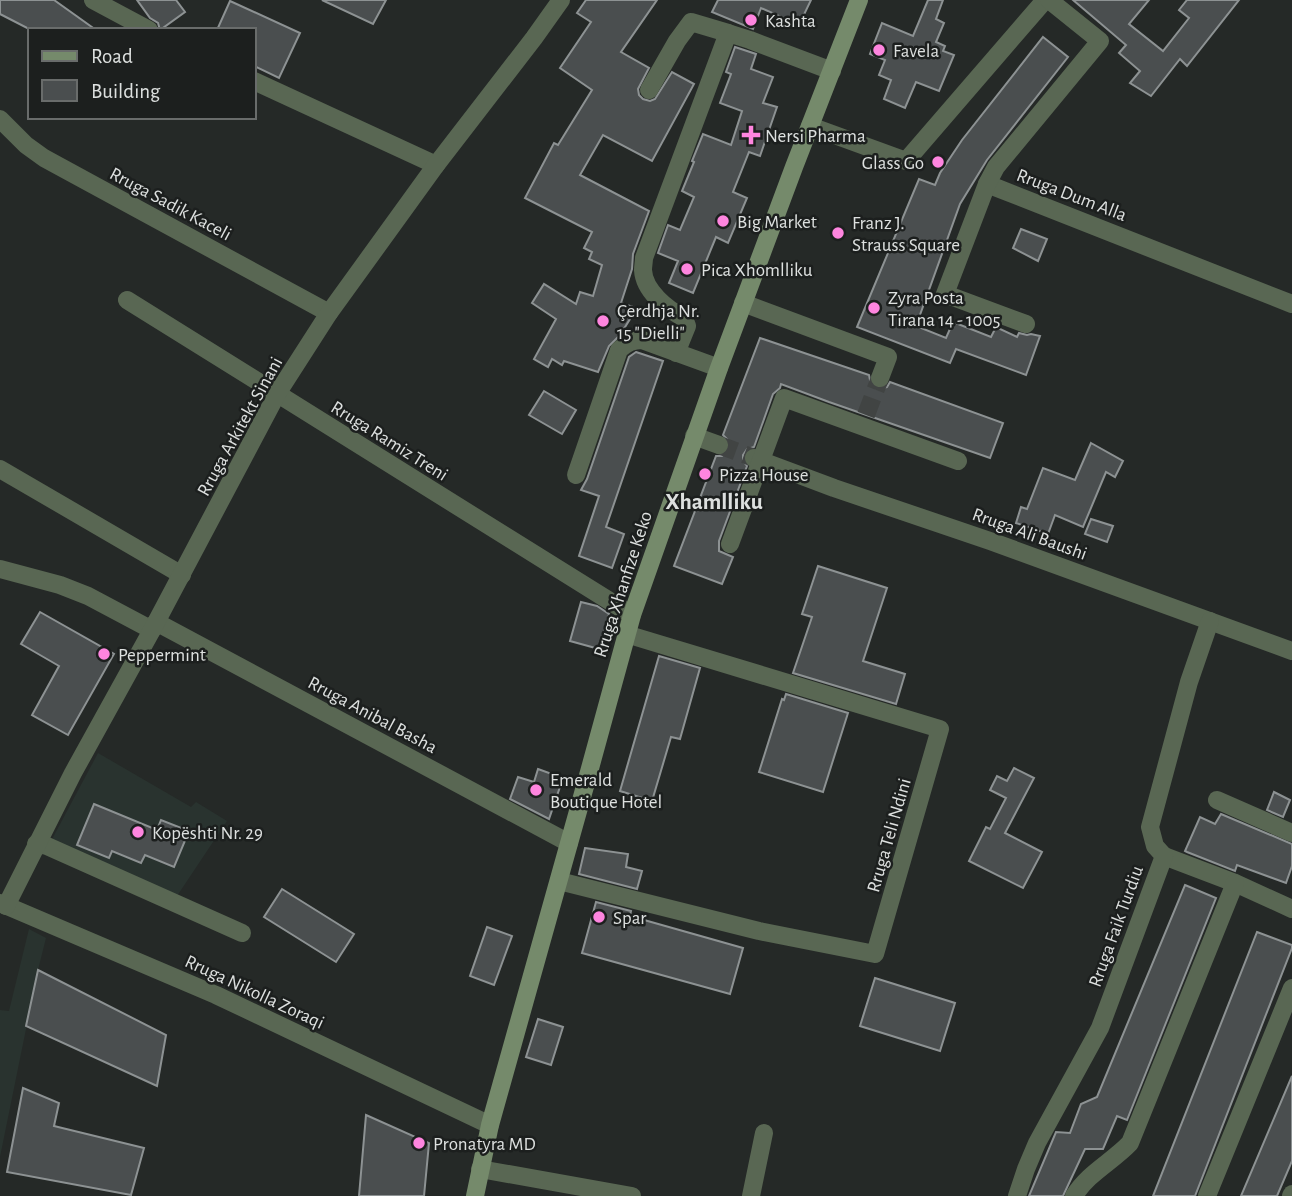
<svg xmlns="http://www.w3.org/2000/svg" width="1292" height="1196" font-family="'Alegreya Sans',sans-serif">
<style>
.built{fill:#29332f}
.building{fill:#4a4e4f;stroke:#8d9293;stroke-width:2}
.lines{fill:none;stroke-linecap:round;stroke-linejoin:round}
.street-tunnel{stroke:#414443;stroke-width:18;stroke-dasharray:18 9;stroke-linecap:butt}
.street{stroke:#596753;stroke-width:18}
.secondary{stroke:#758a6b;stroke-width:18}
.poi-dot{fill:#fe85df;stroke:#1c1f1e;stroke-width:2.5}
.labels{text-anchor:middle;stroke-width:5;stroke-linejoin:round;paint-order:stroke}
.poi-label{font-size:19px;fill:#dde0df;stroke:#1c1f1e;text-anchor:start}
.street-label{font-size:19px;fill:#dde0df;stroke:#1c1f1e}
.quarter-label{font-size:23px;font-weight:bold;fill:#dde0df;stroke:#1c1f1e}
</style>
<rect width="100%" height="100%" fill="#252927"/>
<g class="built">
<polygon points="98,753 191,807 196,802 227,821 177,896 50,843"/>
<polygon points="29,929 46,938 38,970 0,1157 0,1010 9,1011"/>
</g>
<g class="building">
<polygon points="0,0 54,0 96,30 31,30 0,14"/>
<polygon points="137,0 176,0 185,12 160,30 158,23 150,18"/>
<polygon points="322,0 386,0 373,24"/>
<polygon points="586,0 657,0 621,52 649,68 638,89 639,95 643,99 650,101 655,99 672,72 694,84 652,161 603,135 580,175 649,211 633,254 632,269 621,303 633,307 630,319 620,335 609,346 598,372 564,361 562,365 552,359 548,367 534,359 556,319 532,303 544,284 576,304 580,292 593,296 602,265 589,259 592,252 584,248 592,232 525,198 554,143 558,145 592,90 560,68 591,22 577,13"/>
<polygon points="718,0 811,0 799,25 761,8 753,29 712,12"/>
<polygon points="928,0 943,0 936,19 944,23 936,42 945,46 943,51 954,55 939,91 916,82 905,108 884,99 891,80 879,75 885,60 870,54 882,23 913,36"/>
<polygon points="1073,0 1149,0 1129,24 1163,51 1189,18 1179,10 1187,0 1239,0 1187,66 1180,59 1151,96 1130,83 1140,71 1119,53 1126,45"/>
<polygon points="230,1 300,33 279,78 254,66 254,30 217,30"/>
<polygon points="1043,37 1068,57 987,160 960,204 916,326 946,338 953,322 991,337 996,327 1017,337 1019,333 1027,335 1031,334 1040,336 1026,375 956,349 950,363 857,327 919,179 935,185 940,173 962,140"/>
<polygon points="735,47 756,54 751,69 773,77 763,103 777,107 760,156 749,152 733,192 747,198 728,243 716,237 693,293 669,283 678,261 658,253 668,225 680,230 694,197 682,191 694,162 692,161 703,134 731,145 742,111 720,103 731,74 726,72"/>
<polygon points="1021,229 1047,239 1038,261 1013,248"/>
<polygon points="760,338 869,375 871,385 877,389 887,387 890,382 1003,423 990,458 829,402 781,384 780,388 773,394 754,447 747,449 743,455 743,461 747,466 719,541 719,551 733,557 722,584 674,566 716,456 722,456 729,449 730,442 723,435"/>
<polygon points="636,352 663,361 606,527 624,534 612,568 579,556 599,496 581,490 587,479 629,357"/>
<polygon points="544,391 576,410 562,434 529,415"/>
<polygon points="1091,443 1123,461 1115,477 1106,472 1083,527 1055,515 1048,534 1016,523 1021,507 1027,509 1043,468 1075,480"/>
<polygon points="1091,519 1113,526 1107,542 1085,534"/>
<polygon points="818,566 887,588 863,661 905,674 896,704 793,673 812,617 802,614"/>
<polygon points="581,602 597,606 609,614 599,649 570,641"/>
<polygon points="40,612 114,654 68,735 32,715 59,666 21,644"/>
<polygon points="659,656 700,668 680,739 671,737 652,801 620,791"/>
<polygon points="786,694 848,713 823,792 759,772 782,699 784,700"/>
<polygon points="1014,768 1034,778 1005,833 1042,852 1023,888 969,861 986,827 990,829 1006,798 990,790 997,776 1007,781"/>
<polygon points="538,769 563,778 549,819 510,799 518,777 534,782"/>
<polygon points="1274,792 1290,800 1283,817 1267,810"/>
<polygon points="94,804 157,830 161,820 189,831 174,867 145,855 141,863 112,851 109,858 77,845"/>
<polygon points="1221,814 1292,844 1292,866 1286,883 1237,865 1235,871 1187,852 1185,851 1200,817 1215,824"/>
<polygon points="585,848 628,854 626,867 642,871 637,889 579,874"/>
<polygon points="1185,885 1216,898 1127,1120 1117,1116 1103,1149 1085,1149 1063,1196 1029,1196 1056,1132 1070,1133 1081,1104 1097,1097"/>
<polygon points="282,889 354,934 336,962 264,917"/>
<polygon points="596,902 631,911 630,916 743,948 730,994 582,953"/>
<polygon points="487,927 512,936 494,985 470,976"/>
<polygon points="1257,932 1292,945 1292,948 1195,1196 1153,1196"/>
<polygon points="38,970 166,1035 157,1086 26,1026"/>
<polygon points="875,978 955,1003 940,1051 860,1026"/>
<polygon points="538,1019 563,1027 551,1065 526,1057"/>
<polygon points="1292,1076 1292,1161 1277,1196 1241,1196"/>
<polygon points="23,1088 59,1103 54,1126 144,1148 131,1195 7,1172"/>
<polygon points="366,1115 429,1143 424,1196 359,1196"/>
</g>
<g class="lines">
<g class="street-tunnel">
<polyline points="866,415 880,378"/>
<polyline points="719,445 754,458"/>
</g>
<g class="street">
<polyline points="93,0 149,30"/>
<polyline points="254,81 436,165"/>
<polyline points="649,90 677,41 691,22 728,33"/>
<polyline points="0,119 26,145 44,158 329,313"/>
<polyline points="810,126 906,161 1045,0"/>
<polyline points="987,184 1292,304"/>
<polyline points="127,300 632,615"/>
<polyline points="743,303 888,357 880,378"/>
<polyline points="1026,324 945,294 987,184 996,167 1100,41 1049,0"/>
<path d="M676 353 687 326 684 318C667 309 644 291 643 270 643 266 644 262 644 258L728 33 750 40 832 71"/>
<polyline points="694,436 719,445"/>
<polyline points="754,458 834,488 990,541 1292,651"/>
<polyline points="0,469 182,575"/>
<path d="M576 475 619 350C627 343 632 340 642 340L719 368"/>
<polyline points="730,544 784,398 958,461"/>
<polyline points="0,569 60,585 88,596 152,630"/>
<polyline points="156,622 569,843"/>
<polyline points="1217,800 1292,833"/>
<polyline points="36,844 47,846 242,933"/>
<polyline points="1164,856 1235,883 1292,909"/>
<polyline points="559,881 759,931 875,954 940,729 626,634"/>
<polyline points="0,903 216,995 490,1125"/>
<polyline points="6,906 73,773 152,630 277,394 329,313 436,165 534,38 561,0"/>
<polyline points="480,1169 632,1196"/>
<polyline points="751,1196 764,1133"/>
<polyline points="1017,1196 1026,1169 1037,1143 1100,1028 1164,856 1155,846 1150,827 1189,682 1210,621"/>
<path d="M1074 1196C1088 1173 1112 1162 1130 1143L1235 883"/>
<polyline points="1207,1196 1292,988"/>
<polyline points="1291,1196 1292,1194"/>
</g>
<polyline class="secondary" points="475,1196 490,1125 589,772 632,615 719,368 794,167 859,0"/>
</g>
<g class="poi-dot">
<circle cx="751" cy="20" r="7"/>
<circle cx="879" cy="50" r="7"/>
<path d="M747.5 124.5h7v7h7v7h-7v7h-7v-7h-7v-7h7z"/>
<circle cx="938" cy="162" r="7"/>
<circle cx="723" cy="221" r="7"/>
<circle cx="838" cy="233" r="7"/>
<circle cx="687" cy="269" r="7"/>
<circle cx="874" cy="308" r="7"/>
<circle cx="603" cy="321" r="7"/>
<circle cx="705" cy="474" r="7"/>
<circle cx="104" cy="654" r="7"/>
<circle cx="536" cy="790" r="7"/>
<circle cx="138" cy="832" r="7"/>
<circle cx="599" cy="917" r="7"/>
<circle cx="419" cy="1143" r="7"/>
</g>
<g class="labels">
<g class="poi-label">
<text x="765" y="27">Kashta</text>
<text x="893" y="57">Favela</text>
<text x="765" y="142">Nersi Pharma</text>
<text x="924" y="169" text-anchor="end">Glass Go</text>
<text x="737" y="228">Big Market</text>
<text x="852" y="229">Franz J.<tspan x="852" dy="22">Strauss Square</tspan></text>
<text x="701" y="276">Pica Xhomlliku</text>
<text x="888" y="304">Zyra Posta<tspan x="888" dy="22">Tirana 14 - 1005</tspan></text>
<text x="617" y="317">Çerdhja Nr.<tspan x="617" dy="22">15 "Dielli"</tspan></text>
<text x="719" y="481">Pizza House</text>
<text x="118" y="661">Peppermint</text>
<text x="550" y="786">Emerald<tspan x="550" dy="22">Boutique Hotel</tspan></text>
<text x="152" y="839">Kopështi Nr. 29</text>
<text x="613" y="924">Spar</text>
<text x="433" y="1150">Pronatyra MD</text>
</g>
<g class="street-label">
<text transform="translate(1072 194) rotate(21)" y="7">Rruga Dum Alla</text>
<text transform="translate(171 203) rotate(28)" y="7">Rruga Sadik Kaceli</text>
<text transform="translate(239 426) rotate(-61)" y="7">Rruga Arkitekt Sinani</text>
<text transform="translate(390 440) rotate(32)" y="7">Rruga Ramiz Treni</text>
<text transform="translate(1030 533) rotate(20)" y="7">Rruga Ali Baushi</text>
<text transform="translate(622 584) rotate(-72)" y="7">Rruga Xhanfize Keko</text>
<text transform="translate(373 714) rotate(28)" y="7">Rruga Anibal Basha</text>
<text transform="translate(888 835) rotate(-74)" y="7">Rruga Teli Ndini</text>
<text transform="translate(1115 926) rotate(-70)" y="7">Rruga Faik Turdiu</text>
<text transform="translate(255 991) rotate(25)" y="7">Rruga Nikolla Zoraqi</text>
</g>
<g class="quarter-label">
<text x="714" y="509">Xhamlliku</text>
</g>
</g>
<rect x="28" y="28" width="228" height="91" fill="#1c1f1e" stroke="#696c6b" stroke-width="2"/>
<rect x="42" y="51" width="35" height="10" fill="#758a6b" stroke="#696c6b" stroke-width="2"/>
<text x="91" y="63" font-size="21" fill="#dde0df">Road</text>
<rect x="42" y="80" width="35" height="21" fill="#4a4e4f" stroke="#696c6b" stroke-width="2"/>
<text x="91" y="98" font-size="21" fill="#dde0df">Building</text>
</svg>
